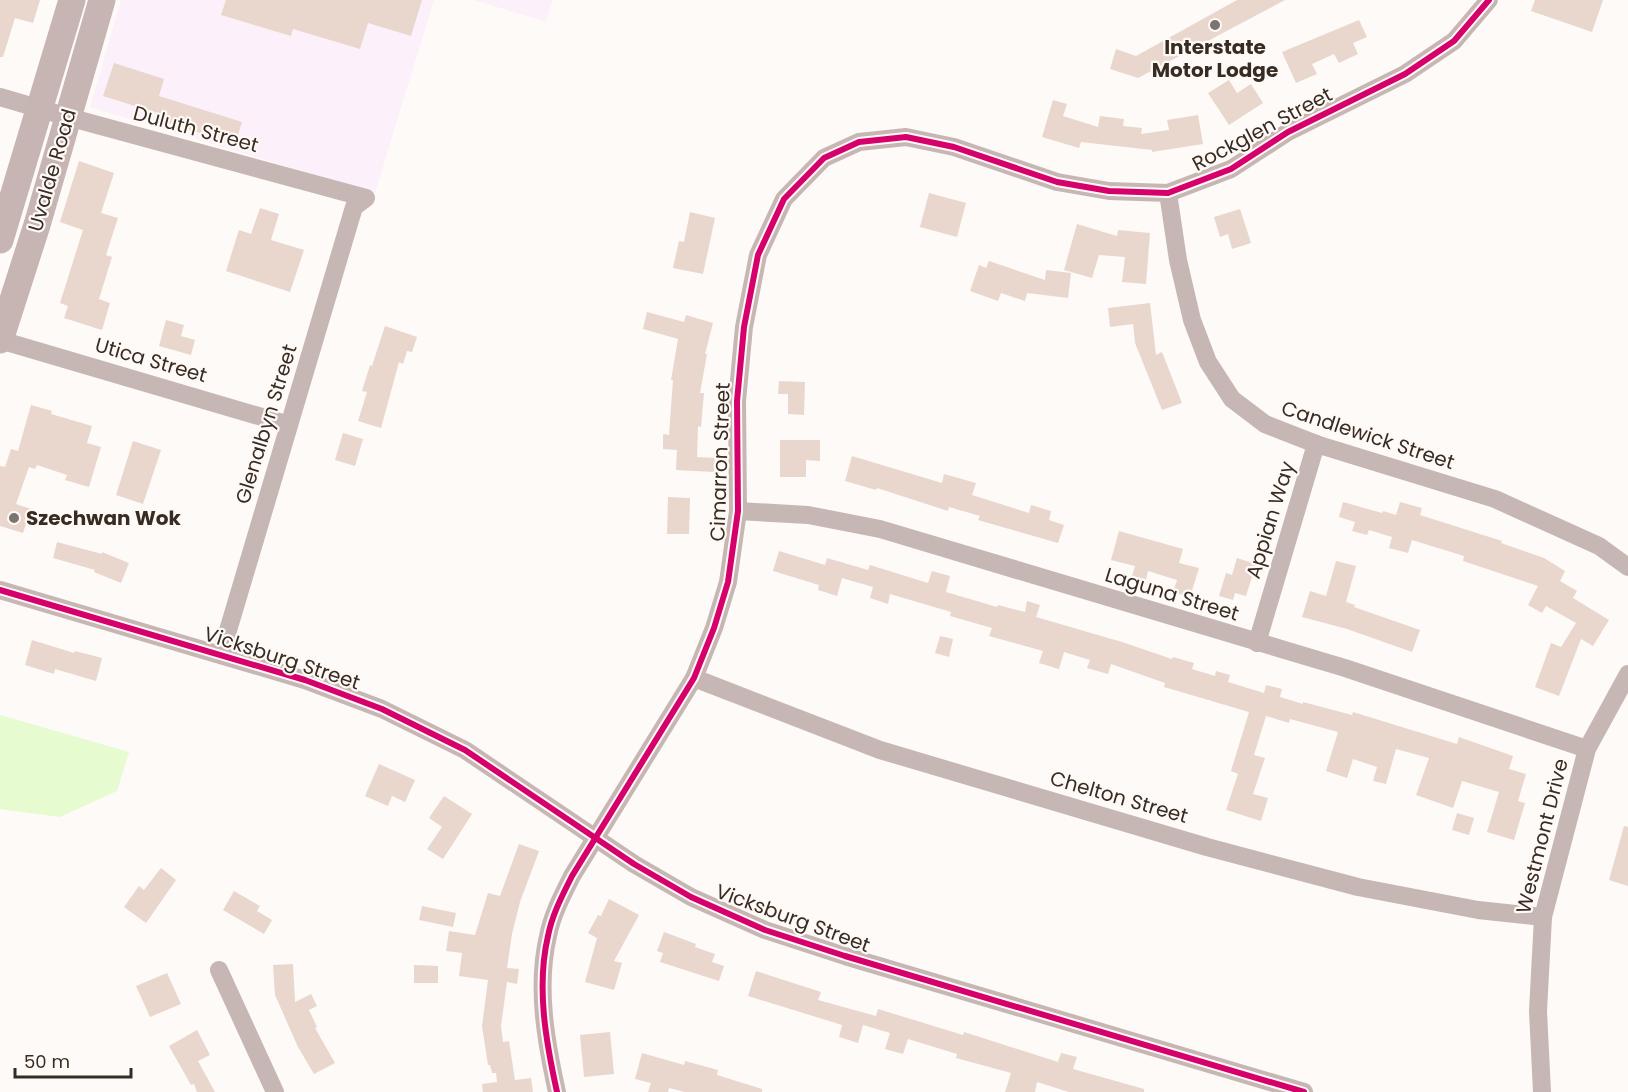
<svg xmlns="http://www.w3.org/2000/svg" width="1628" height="1092" font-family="Poppins,sans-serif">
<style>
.commercial{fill:#fcf1fa}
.green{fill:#e6fbd0}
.building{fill:#e9d7ce}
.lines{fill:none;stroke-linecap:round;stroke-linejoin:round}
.street{stroke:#c7b7b4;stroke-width:18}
.secondary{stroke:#c6b5b3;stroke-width:27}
.cycleway-casing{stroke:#fff9f5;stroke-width:10}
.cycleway{stroke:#d6006c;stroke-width:6}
.poi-dot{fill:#7c746e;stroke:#fff9f5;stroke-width:2}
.labels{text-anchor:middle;stroke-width:4.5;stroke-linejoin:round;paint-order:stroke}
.poi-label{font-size:20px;font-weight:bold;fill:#362c24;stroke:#fff9f5}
.street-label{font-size:20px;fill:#362c24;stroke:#fff9f5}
</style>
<rect width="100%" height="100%" fill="#fdfaf7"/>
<g class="commercial">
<polygon points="121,0 434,0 375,193 90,107"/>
<polygon points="474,0 553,0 546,22"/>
</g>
<polygon class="green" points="0,715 129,752 117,791 60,817 0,809"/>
<g class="building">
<polygon points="0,0 40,0 33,23 15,18 3,57 0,57"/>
<polygon points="226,0 422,0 411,36 368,23 360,49 293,29 291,36 221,15"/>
<polygon points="1237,0 1285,0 1138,78 1110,69 1116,49 1136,56"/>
<polygon points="1535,0 1603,0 1592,32 1531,11"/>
<polygon points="1359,20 1367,37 1353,43 1358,54 1339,63 1334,54 1312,64 1317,74 1296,83 1282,52"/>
<polygon points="114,63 164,79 159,96 242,122 235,144 155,119 157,113 103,96"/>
<polygon points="1229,80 1237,93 1251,84 1263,103 1229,125 1208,93"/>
<polygon points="1053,100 1067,104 1063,116 1098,127 1100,116 1124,119 1123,126 1142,128 1141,134 1169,130 1167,120 1198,115 1203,144 1152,152 1152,150 1081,142 1079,148 1042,137"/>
<polygon points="79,161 114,173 101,213 118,218 106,255 112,257 99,299 110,303 102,330 64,318 68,306 60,303 83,230 60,222"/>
<polygon points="929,193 966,203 957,237 920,227"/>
<polygon points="260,208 279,214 271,240 304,250 290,292 226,271 239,230 251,234"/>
<polygon points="1240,209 1251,243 1232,249 1228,234 1220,237 1214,217"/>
<polygon points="690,212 715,218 703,274 673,268 679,241 684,242"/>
<polygon points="1077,224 1117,236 1118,230 1150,233 1146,284 1122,282 1125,257 1099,255 1092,278 1064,270"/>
<polygon points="989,261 1045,280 1046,270 1071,273 1068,298 1027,293 1025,301 1001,293 998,301 970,291 979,265 986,268"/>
<polygon points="1150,303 1156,355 1162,352 1182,403 1162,410 1135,343 1133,324 1110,327 1108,308"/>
<polygon points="647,312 684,322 686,315 713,323 705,354 707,354 700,393 704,393 701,427 698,426 697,457 715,458 714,472 676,470 677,450 663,449 663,434 669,435 673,380 671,380 678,339 643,329"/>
<polygon points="166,320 184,325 181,336 195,340 191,355 159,346"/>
<polygon points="385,326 417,337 412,352 407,351 403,364 399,362 381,428 358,421 367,392 362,391 370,365 372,366"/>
<polygon points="779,381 805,382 804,415 788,414 788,394 778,394"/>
<polygon points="31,405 52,411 51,414 92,426 87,443 101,447 89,487 65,480 67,475 37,465 35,469 29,467 16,504 31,509 23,533 0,526 0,466 5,467 11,449 18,451"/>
<polygon points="343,433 363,439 355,466 335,460"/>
<polygon points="780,440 820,440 820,461 806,460 806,477 780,477"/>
<polygon points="133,441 161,450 143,504 116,495"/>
<polygon points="852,456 942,483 944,474 976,483 972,495 1029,513 1031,505 1051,511 1049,520 1064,525 1058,543 978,520 980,516 949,507 948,511 877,488 876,490 845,481"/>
<polygon points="668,497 690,498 689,534 667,534"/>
<polygon points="1343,502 1382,513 1383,511 1396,515 1400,502 1422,508 1420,515 1502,541 1501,543 1544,558 1565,571 1560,581 1577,591 1573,598 1609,620 1593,646 1581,639 1559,696 1535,687 1551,643 1561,647 1576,623 1546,606 1542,613 1528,605 1538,586 1463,561 1464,556 1412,540 1408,553 1389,548 1392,537 1369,530 1367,535 1352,531 1355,522 1339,517"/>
<polygon points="1119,531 1183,549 1179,563 1199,568 1190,597 1173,592 1177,580 1148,571 1146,580 1132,576 1135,566 1111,560"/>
<polygon points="57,542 102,554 102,552 129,563 121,583 94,572 95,570 53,558"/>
<polygon points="779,551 825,565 827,558 868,570 870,565 928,583 932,571 950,576 946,592 997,607 998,605 1025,612 1027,601 1040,605 1036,617 1122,642 1172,659 1173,657 1194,663 1192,669 1215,676 1216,671 1230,675 1228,682 1264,693 1266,685 1282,689 1280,697 1303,704 1303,702 1352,715 1353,712 1457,744 1459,737 1513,756 1509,769 1526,774 1518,801 1525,803 1514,840 1487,832 1499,792 1462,781 1453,808 1416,795 1429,758 1396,749 1386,784 1373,781 1377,767 1353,759 1347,778 1326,771 1338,732 1290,719 1289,723 1266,716 1254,755 1265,758 1253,794 1268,798 1261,821 1226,810 1238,774 1231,771 1249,712 1164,687 1165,683 1111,664 1108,674 1087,668 1090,660 1064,652 1059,669 1039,663 1043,651 989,636 992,628 950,616 951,612 890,594 888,604 870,598 873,587 842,578 837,596 818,590 819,585 773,571"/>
<polygon points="1237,558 1256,564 1246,596 1235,593 1233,600 1219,596 1226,573 1232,575"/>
<polygon points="1336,561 1356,566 1346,602 1355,605 1354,607 1420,630 1412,652 1347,629 1302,617 1310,591 1326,596"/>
<polygon points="940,636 953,639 949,657 935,653"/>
<polygon points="32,640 74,653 75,651 102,658 96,681 55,669 54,674 25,665"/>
<polygon points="379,764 415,780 405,802 392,796 388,806 365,796"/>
<polygon points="444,796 472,814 443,859 427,849 442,827 429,818"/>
<polygon points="1457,813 1474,818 1469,835 1452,830"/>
<polygon points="1624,826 1628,827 1628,886 1609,880"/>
<polygon points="519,844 539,851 520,902 512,934 507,968 519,969 517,984 507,982 501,1026 503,1042 509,1041 515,1080 531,1078 533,1092 483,1092 482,1084 497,1082 496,1073 492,1073 490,1065 488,1065 482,1026 488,980 459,976 462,953 446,951 449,931 475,935 488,893 500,896"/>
<polygon points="161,868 176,880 146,923 124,907 139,886 144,890"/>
<polygon points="234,891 260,906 257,911 272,920 264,934 223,910"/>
<polygon points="609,899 639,915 614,961 622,963 614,990 585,982 597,938 588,933 598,915 601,916"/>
<polygon points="422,906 456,913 453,927 419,920"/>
<polygon points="664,932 696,944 695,947 715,954 712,962 724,966 719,981 660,962 663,953 657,951"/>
<polygon points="293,964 295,1002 311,994 317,1006 309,1010 317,1027 315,1028 335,1063 314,1074 298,1047 275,995 273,965"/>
<polygon points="414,965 438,966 438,983 414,983"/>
<polygon points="756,971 821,992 818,1000 876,1016 878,1009 963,1035 964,1032 1058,1062 1061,1053 1077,1057 1073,1069 1144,1089 1144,1092 1069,1092 1037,1082 1035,1092 1005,1092 1011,1073 956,1058 957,1054 908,1039 903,1054 885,1049 890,1033 863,1025 858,1043 839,1037 842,1025 748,996"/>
<polygon points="167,973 181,1004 150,1017 136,986"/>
<polygon points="197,1030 210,1055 198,1061 215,1092 197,1092 194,1084 191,1085 169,1046"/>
<polygon points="610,1032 614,1074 584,1077 580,1035"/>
<polygon points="642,1053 684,1065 685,1061 718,1070 717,1075 762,1089 762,1092 685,1092 669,1088 668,1092 648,1092 651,1083 635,1079"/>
</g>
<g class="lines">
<g class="street">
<polyline points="0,97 68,117 366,198 354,207 221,654"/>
<polyline points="1168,193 1178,260 1192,320 1208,362 1232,399 1265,424 1316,444 1495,499 1599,546 1628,567"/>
<polyline points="0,340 289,425"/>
<polyline points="738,511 808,515 880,529 1345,668 1587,749"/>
<polyline points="0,590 305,680 382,709 465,750 634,864 691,897 765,930 845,956 1304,1092"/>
<polyline points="1257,643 1316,444"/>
<polyline points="694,678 880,750 1207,847 1358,887 1478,910 1543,917"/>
<polyline points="219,970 275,1092"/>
<path d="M557 1092C546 1042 536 987 548 936 552 915 562 896 572 876L694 678 714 628 728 582 738 511 737 401 744 327 758 255 784 199 824 158 859 142 906 137 954 147 1057 182 1109 191 1168 193 1231 169 1288 132 1405 74 1454 41 1489 0"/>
<polyline points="1542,1092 1538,1011 1543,917 1587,749 1628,674"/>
</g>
<g class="secondary">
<polyline points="0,240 72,0"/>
<polyline points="0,340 37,225 102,0"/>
</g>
<defs>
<g id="cycleway">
<polyline points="0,590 305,680 382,709 465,750 634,864 691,897 765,930 845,956 1304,1092"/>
<path d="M557 1092C546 1042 536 987 548 936 552 915 562 896 572 876L694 678 714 628 728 582 738 511 737 401 744 327 758 255 784 199 824 158 859 142 906 137 954 147 1057 182 1109 191 1168 193 1231 169 1288 132 1405 74 1454 41 1489 0"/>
</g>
</defs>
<use href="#cycleway" class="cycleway-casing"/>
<use href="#cycleway" class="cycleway"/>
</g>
<g class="poi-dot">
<circle cx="1215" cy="25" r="6"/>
<circle cx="14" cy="518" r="6"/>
</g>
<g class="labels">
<g class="poi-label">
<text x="1215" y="54">Interstate<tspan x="1215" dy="23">Motor Lodge</tspan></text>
<text x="26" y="525" text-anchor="start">Szechwan Wok</text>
</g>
<g class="street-label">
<text transform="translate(196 129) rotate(15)" y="7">Duluth Street</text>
<text transform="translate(1262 129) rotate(-28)" y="7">Rockglen Street</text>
<text transform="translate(52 170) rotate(-74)" y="7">Uvalde Road</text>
<text transform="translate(151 360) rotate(16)" y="7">Utica Street</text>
<text transform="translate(266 424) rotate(-73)" y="7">Glenalbyn Street</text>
<text transform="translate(1368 435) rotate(18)" y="7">Candlewick Street</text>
<text transform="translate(720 462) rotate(-88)" y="7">Cimarron Street</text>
<text transform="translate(1270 520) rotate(-73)" y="7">Appian Way</text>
<text transform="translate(1172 594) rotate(17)" y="7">Laguna Street</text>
<text transform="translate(282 658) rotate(18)" y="7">Vicksburg Street</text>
<text transform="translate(1119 797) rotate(16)" y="7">Chelton Street</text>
<text transform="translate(1542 836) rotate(-76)" y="7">Westmont Drive</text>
<text transform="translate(793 918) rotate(20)" y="7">Vicksburg Street</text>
</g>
</g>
<path d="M15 1068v9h116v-9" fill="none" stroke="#362c24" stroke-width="3"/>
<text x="24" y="1068" font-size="18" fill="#362c24" stroke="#fff9f5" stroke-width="4.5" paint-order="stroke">50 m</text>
</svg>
